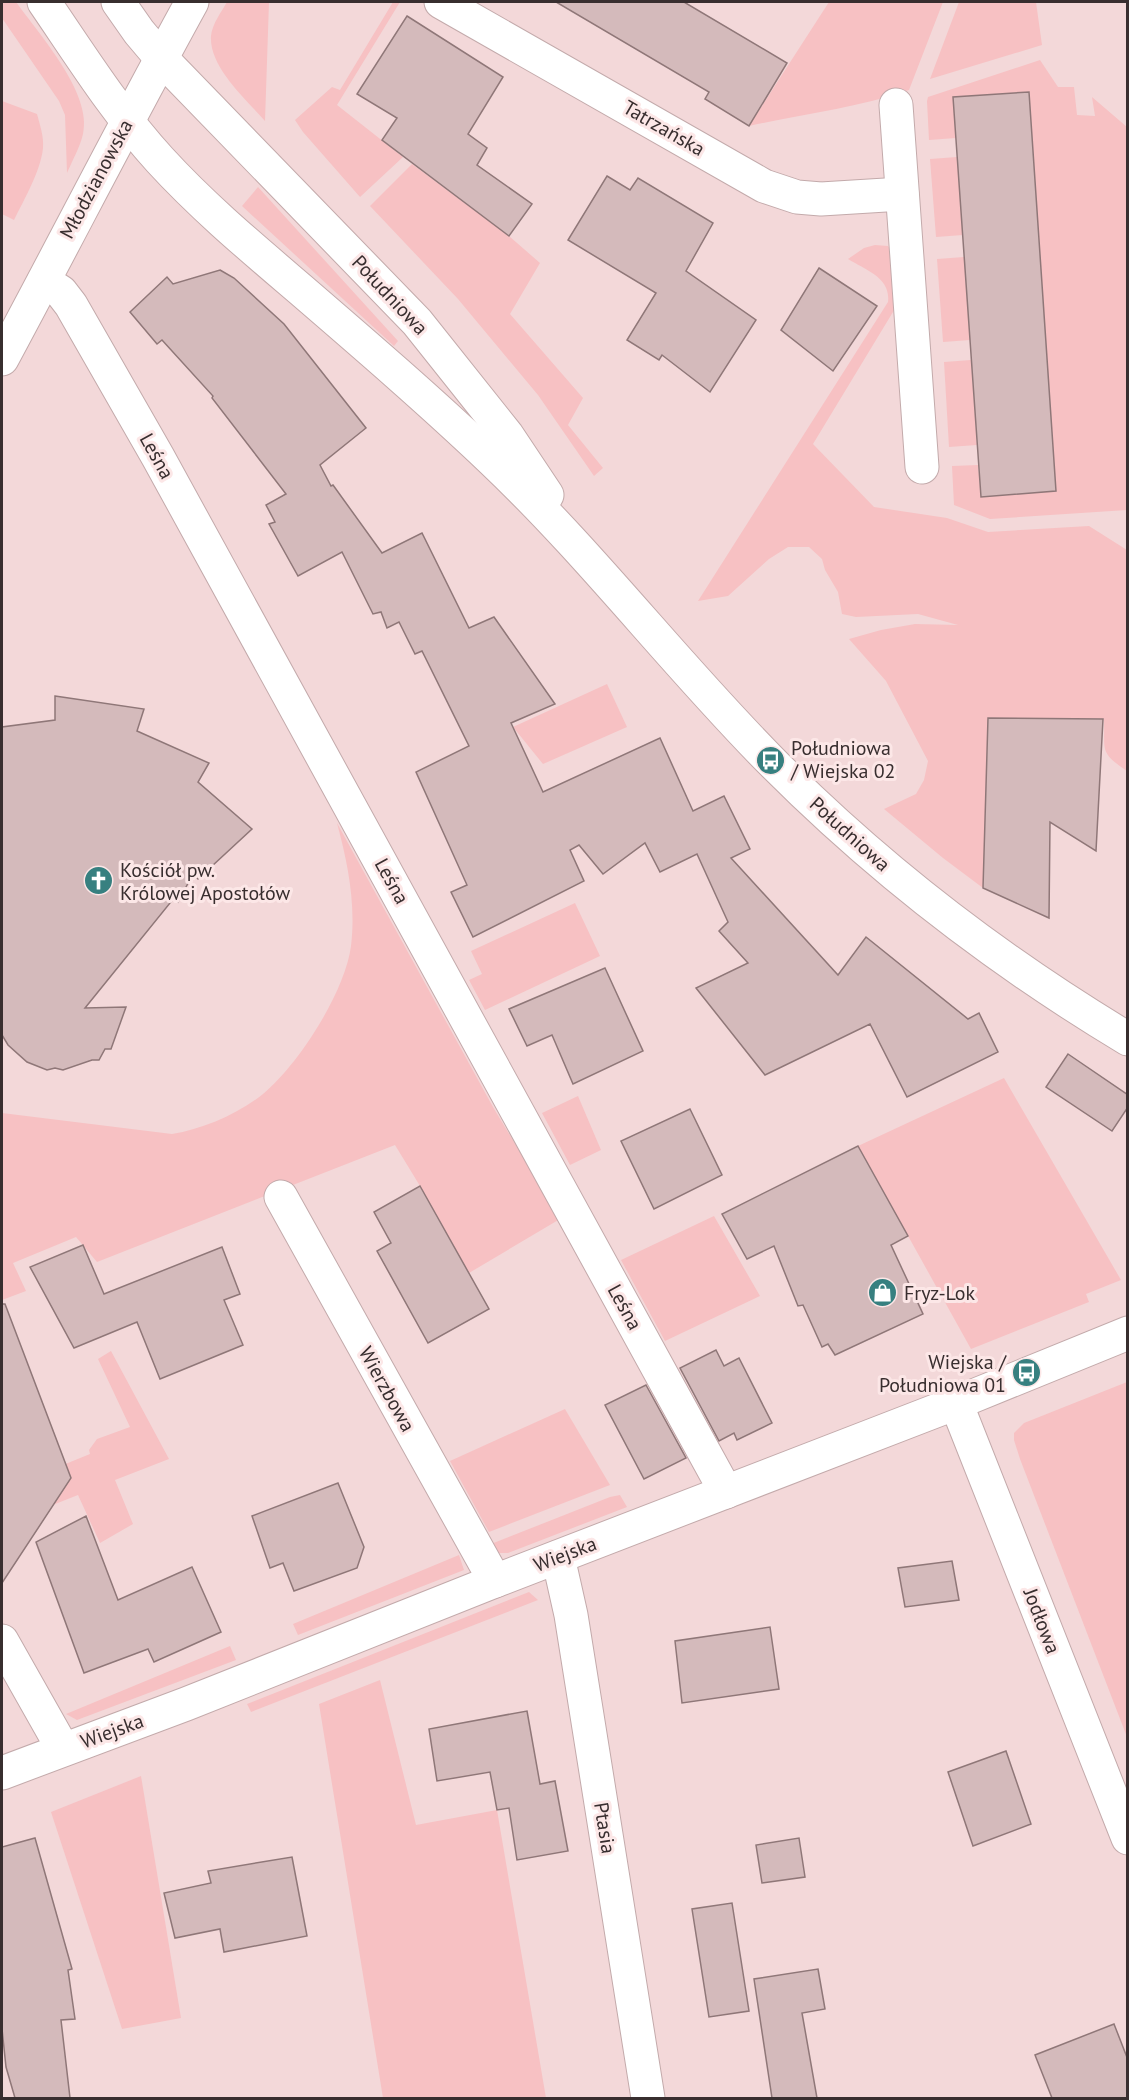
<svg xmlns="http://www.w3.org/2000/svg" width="1129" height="2100" font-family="'PT Sans',sans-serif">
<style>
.green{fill:#f7c1c3}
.building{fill:#d4babb;stroke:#8f7778;stroke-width:1.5}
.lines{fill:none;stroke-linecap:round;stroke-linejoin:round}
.minor-casing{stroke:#c3aaab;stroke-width:35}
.tertiary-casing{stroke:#c3aaab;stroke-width:35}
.minor{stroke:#fff;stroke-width:33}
.tertiary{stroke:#fff;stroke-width:33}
.labels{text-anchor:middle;stroke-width:6;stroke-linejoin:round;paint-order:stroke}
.street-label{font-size:20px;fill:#382e2f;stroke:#fce7e7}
.poi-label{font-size:20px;fill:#382e2f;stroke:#fce7e7;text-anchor:start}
</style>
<rect width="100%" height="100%" fill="#f3d8d9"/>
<g class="green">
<path d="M2 2H16C39 34 93 94 83 134 80 147 72 161 67 173L65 115 59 101 2 18Z"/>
<path d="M227 2H269L265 121C246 99 209 67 211 36 212 24 222 11 227 2Z"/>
<polygon points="393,2 400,2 337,105 403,157 360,197 303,132 295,120 332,87 340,90"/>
<path d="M829 2H943L909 90C857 108 803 114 749 126Z"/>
<polygon points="959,2 1036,2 1042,45 930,79"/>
<polygon points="1040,60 1058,87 1074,87 1077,115 1095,116 1092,97 1127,127 1127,510 990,519 954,505 952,466 978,465 981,496 1056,491 1029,92 953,97 956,138 929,140 927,101 928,97"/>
<path d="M2 101 37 114C40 125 44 137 43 148 41 170 24 200 14 220L2 214Z"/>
<polygon points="957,157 963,235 936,237 930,159"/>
<polygon points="412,164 509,236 540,263 510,314 583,398 568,425 603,468 594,476 538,395 458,299 370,206"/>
<polygon points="258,187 398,341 394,346 242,206"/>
<path d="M875 245 888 246 893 254 896 307 813 444 874 507 947 518 988 532 1089 526 1127 550V771C1099 752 1105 751 1104 720L988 718 983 888 943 858 884 809 916 794 924 780 928 761 886 681 849 639 881 630 915 624 958 625 918 614 856 617 842 614 838 592 825 570 822 559 809 547H788L769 559 728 596 698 601 888 302C891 278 866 270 848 259L864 248Z"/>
<polygon points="964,257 970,340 943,342 937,259"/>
<polygon points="971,360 977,445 949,447 944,362"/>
<polygon points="607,684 627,727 543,764 513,727"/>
<path d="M337 823 493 1107 560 1219 469 1273 420 1186 395 1145 97 1262 76 1237 13 1263 26 1291 2 1300V1113L172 1134C203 1129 238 1114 263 1094 299 1064 345 992 351 946 356 904 348 864 337 823Z"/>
<polygon points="575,903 600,956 485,1010 469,980 482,974 471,951"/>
<polygon points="1004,1078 1121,1280 1086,1294 1089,1302 971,1349 858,1146"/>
<polygon points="578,1096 601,1150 570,1165 542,1113"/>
<polygon points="714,1216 760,1296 665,1341 621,1260"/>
<polygon points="111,1351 169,1459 115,1480 133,1524 100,1543 78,1495 2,1525 2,1496 32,1483 31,1478 90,1454 89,1450 97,1439 130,1427 98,1359"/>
<polygon points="1127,1382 1127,1737 1020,1459 1014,1440 1014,1433 1024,1423"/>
<polygon points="565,1409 610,1485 489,1532 450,1461"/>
<polygon points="620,1495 627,1507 508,1553 498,1553 491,1544 610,1497"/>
<polygon points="459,1555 464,1570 298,1635 293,1624"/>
<polygon points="529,1592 538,1600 251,1712 247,1704"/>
<polygon points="230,1646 236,1660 77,1720 66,1714"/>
<polygon points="380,1680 416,1825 497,1810 546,2098 383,2098 319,1704"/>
<polygon points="141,1776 181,2018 122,2029 51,1812"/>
</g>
<g class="building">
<polygon points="556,2 684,2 787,63 749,126 705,99 709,92"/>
<polygon points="407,16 503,77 468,134 487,148 477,165 532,204 509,236 382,140 397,118 357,94"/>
<polygon points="1029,92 1056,491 981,497 953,97"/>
<polygon points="607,176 630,190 638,178 713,223 686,271 756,320 710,392 662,355 659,360 627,340 656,293 568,240"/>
<polygon points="819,268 877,306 833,371 781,330"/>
<polygon points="220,270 234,278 284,324 366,428 320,465 331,486 333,485 382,553 422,533 469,628 494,617 555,704 511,723 543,792 660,738 693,811 724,796 750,849 731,858 838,975 866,937 968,1019 979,1013 998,1052 907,1097 870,1024 765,1075 696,988 748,963 719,931 728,922 697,854 660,872 645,843 603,874 579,845 570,850 584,881 473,937 451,892 467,885 416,772 469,746 422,651 415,654 399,622 387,628 381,612 373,614 342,552 298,576 269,524 275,522 266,505 286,494 212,398 213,396 162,340 157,344 130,312 167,277 173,284"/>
<polygon points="55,696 144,709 137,731 209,763 198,782 252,829 198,879 193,874 178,902 174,898 85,1008 126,1007 111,1049 105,1049 99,1060 92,1060 63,1070 55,1068 47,1070 27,1062 8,1045 2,1035 2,727 55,720"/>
<polygon points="988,718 1103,719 1096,851 1050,822 1049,918 983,888"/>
<polygon points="605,968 643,1051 573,1084 552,1035 527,1046 509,1009"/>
<polygon points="1068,1054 1128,1095 1128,1107 1112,1131 1046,1087"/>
<polygon points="690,1109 722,1175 654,1209 621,1141"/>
<polygon points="858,1146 908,1236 891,1245 923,1314 835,1355 828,1344 822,1347 803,1305 798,1306 774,1246 747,1259 722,1214"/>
<polygon points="420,1186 489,1309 428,1343 377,1251 391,1243 374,1212"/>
<polygon points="83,1245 104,1294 222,1247 240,1294 224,1300 243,1345 160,1379 137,1322 74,1348 30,1267"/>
<polygon points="2,1304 5,1304 71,1478 2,1583"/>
<polygon points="716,1350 724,1366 739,1358 772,1423 737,1440 734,1433 719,1441 680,1368"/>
<polygon points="646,1385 686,1458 644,1479 605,1405"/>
<polygon points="338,1483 364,1547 357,1568 294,1591 283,1563 270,1568 252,1516"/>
<polygon points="86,1516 118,1600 192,1567 221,1632 154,1662 148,1649 84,1673 36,1542"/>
<polygon points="952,1561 959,1600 905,1607 898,1568"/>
<polygon points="770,1627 779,1689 682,1703 675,1641"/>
<polygon points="527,1711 540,1784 555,1781 568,1851 517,1860 509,1808 497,1810 490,1772 437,1781 429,1729"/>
<polygon points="1006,1751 1031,1824 973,1846 948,1772"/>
<polygon points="35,1838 72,1969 68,1970 75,2019 61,2020 70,2098 15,2098 6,2067 2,2029 2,1847"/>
<polygon points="799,1838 805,1877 762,1883 756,1845"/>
<polygon points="292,1857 307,1936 224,1952 220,1929 175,1938 164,1893 211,1883 208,1871"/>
<polygon points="732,1903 749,2011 709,2017 692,1909"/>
<polygon points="818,1969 825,2009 802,2013 817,2098 772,2098 754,1979"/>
<polygon points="1114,2024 1128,2060 1128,2098 1052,2098 1035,2055"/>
</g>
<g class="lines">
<defs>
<g id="minor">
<polyline points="441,2 764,186 797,197 821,199 902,194"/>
<polyline points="896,105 922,467"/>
<polyline points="44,281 61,292 71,305 158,457 726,1492"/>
<path d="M2 359C66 240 127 120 192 2"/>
<polyline points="281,1197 495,1581"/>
<polyline points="956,1403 1128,1838"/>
<polyline points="558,1557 571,1615 648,2098"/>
<polyline points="2,1641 63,1749"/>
</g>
<g id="tertiary">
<path d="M44 2C81 56 116 112 160 160 203 207 252 248 300 289 365 345 430 401 492 460 591 554 674 663 770 760 876 867 998 961 1128 1039"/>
<polyline points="118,2 139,32 161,58 417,322 507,435 547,495"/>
<polyline points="2,1773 186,1704 495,1581 956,1403 1128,1333"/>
</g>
</defs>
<use href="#minor" class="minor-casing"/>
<use href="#tertiary" class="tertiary-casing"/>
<use href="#minor" class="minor"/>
<use href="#tertiary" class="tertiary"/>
</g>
<defs>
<symbol id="bus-disc" viewBox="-11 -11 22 22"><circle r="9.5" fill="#378080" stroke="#fce7e7"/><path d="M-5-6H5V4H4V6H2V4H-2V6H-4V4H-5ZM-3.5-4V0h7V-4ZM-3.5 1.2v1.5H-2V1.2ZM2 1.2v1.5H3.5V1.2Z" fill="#fff"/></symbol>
<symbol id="church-disc" viewBox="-11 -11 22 22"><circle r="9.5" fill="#378080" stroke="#fce7e7"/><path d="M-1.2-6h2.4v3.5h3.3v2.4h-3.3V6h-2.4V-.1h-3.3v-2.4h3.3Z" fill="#fff"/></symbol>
<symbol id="shop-disc" viewBox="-11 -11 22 22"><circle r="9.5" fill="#378080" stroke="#fce7e7"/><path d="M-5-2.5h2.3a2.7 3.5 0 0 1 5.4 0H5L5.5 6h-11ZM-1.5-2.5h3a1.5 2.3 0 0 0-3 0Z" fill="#fff"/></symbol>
</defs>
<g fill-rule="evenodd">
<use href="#bus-disc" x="754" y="744" width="33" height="33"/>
<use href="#church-disc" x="82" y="864" width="33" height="33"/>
<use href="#shop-disc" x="866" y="1276" width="33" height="33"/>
<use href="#bus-disc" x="1010" y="1356" width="33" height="33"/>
</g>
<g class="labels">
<g class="street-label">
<text transform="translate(664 128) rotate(30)" y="7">Tatrzańska</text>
<text transform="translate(96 179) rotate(-62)" y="7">Młodzianowska</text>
<text transform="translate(390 295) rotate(47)" y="7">Południowa</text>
<text transform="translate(157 456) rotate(61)" y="7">Leśna</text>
<text transform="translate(850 834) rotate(42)" y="7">Południowa</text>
<text transform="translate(392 881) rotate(61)" y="7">Leśna</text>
<text transform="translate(625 1307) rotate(61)" y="7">Leśna</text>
<text transform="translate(387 1389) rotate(61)" y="7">Wierzbowa</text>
<text transform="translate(565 1554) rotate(-21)" y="7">Wiejska</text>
<text transform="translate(1042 1621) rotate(69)" y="7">Jodłowa</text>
<text transform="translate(112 1731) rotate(-20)" y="7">Wiejska</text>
<text transform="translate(605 1828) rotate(81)" y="7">Ptasia</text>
</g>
<g class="poi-label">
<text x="791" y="755">Południowa<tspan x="791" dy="23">/ Wiejska 02</tspan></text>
<text x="120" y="877">Kościół pw.<tspan x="120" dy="23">Królowej Apostołów</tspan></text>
<text x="904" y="1300">Fryz-Lok</text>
<text x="1006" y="1369" text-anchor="end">Wiejska /<tspan x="1006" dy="23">Południowa 01</tspan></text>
</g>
</g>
<rect width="1129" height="2100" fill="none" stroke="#382e2f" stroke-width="6"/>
</svg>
